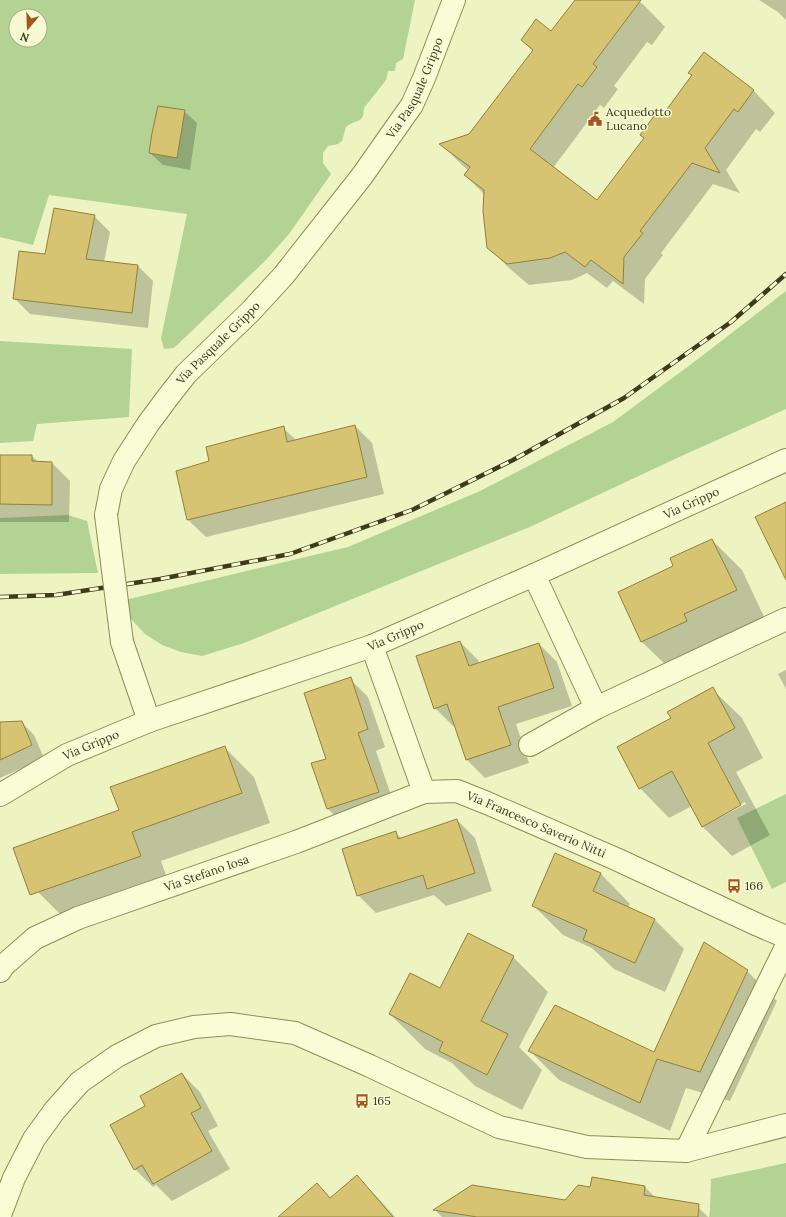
<svg xmlns="http://www.w3.org/2000/svg" width="786" height="1217" font-family="Lora,serif">
<style>
.green{fill:#b2d394;fill-rule:evenodd}
.shadow{fill:#0003;fill-rule:evenodd}
.building{fill:#d6c473;stroke:#928039}
.lines{fill:none;stroke-linecap:round;stroke-linejoin:round}
.minor-casing{stroke:#908c56;stroke-width:24}
.minor{stroke:#f9fdd6;stroke-width:22}
.rail-casing{stroke:#3e3a1c;stroke-width:4.5}
.rail{stroke:#f5fad2;stroke-width:3;stroke-dasharray:9;stroke-linecap:butt}
.minor-bridge-casing{stroke:#908c56;stroke-width:24;stroke-linecap:butt}
.minor-bridge{stroke:#f9fdd6;stroke-width:22}
.labels{text-anchor:middle;stroke-width:3;stroke-linejoin:round;paint-order:stroke}
.street-label{font-size:12px;fill:#3e3a1c;stroke:#f5fad2}
.poi-label{font-size:12px;fill:#3e3a1c;stroke:#f5fad2;text-anchor:start}
</style>
<rect width="100%" height="100%" fill="#eef3c2"/>
<g class="green">
<path d="M0 0H415L403 59 396 63 395 71H388L386 80 364 108 363 116 360 120 350 124 346 127 342 141 338 144 328 146 323 153V163L331 174 289 234 266 260 174 348 164 349 161 338 187 214 49 195 33 245 0 237ZM16 16H40V40H16Z"/>
<polygon points="786,291 786,409 677,458 532,526 244,643 202,656 181,652 162,645 145,634 130,618 125,600 348,547 480,491 613,422 698,359"/>
<polygon points="0,341 132,349 129,417 37,424 33,441 0,443"/>
<polygon points="68,515 87,521 98,573 0,574 0,518"/>
<polygon points="786,794 786,882 772,889 737,818"/>
<polygon points="786,1163 786,1217 709,1217 710,1210 711,1179"/>
</g>
<g class="shadow">
<polygon points="576,0 637,0 644,5 665,27 652,45 647,42 614,86 618,89 604,108 600,105 553,168 598,201 692,76 690,73 704,54 754,91 775,113 760,132 756,129 726,170 740,193 713,184 661,253 663,255 645,279 644,304 613,281 607,288 587,273 572,280 529,285 510,269 488,247 485,195 465,175 469,171 462,165 441,144 470,135 533,51 522,40 551,32"/>
<polygon points="759,0 786,0 786,20 778,12"/>
<polygon points="184,111 197,123 190,170 163,165 150,153"/>
<polygon points="94,216 110,232 104,262 137,265 153,281 148,328 30,314 14,298 46,255"/>
<polygon points="355,426 372,443 384,494 206,537 188,520 211,462 283,428 296,440"/>
<polygon points="0,456 32,456 38,462 52,463 70,481 69,522 0,522"/>
<polygon points="712,540 742,570 765,619 672,671 642,642 619,592 675,566"/>
<polygon points="460,642 478,660 479,664 539,644 557,662 572,706 516,724 529,763 485,778 467,760 455,725 453,726 435,708"/>
<polygon points="786,670 786,689 778,674"/>
<polygon points="350,679 368,697 385,747 376,751 396,810 346,827 328,809 328,759"/>
<path d="M712 689 742 718 763 758 736 772 770 835 732 856 702 826 692 806 669 818 640 788 672 719ZM745 802 746 804 711 822V820Z"/>
<polygon points="21,722 34,735 44,758 0,778 0,723"/>
<polygon points="224,747 254,777 270,823 161,861 170,886 68,922 38,892 17,847 120,811"/>
<polygon points="457,820 475,838 492,891 446,906 434,895 376,913 358,895 396,833 402,839"/>
<polygon points="556,854 601,874 630,904 628,908 654,919 684,949 665,992 614,969 592,948 563,935 533,905"/>
<polygon points="513,957 548,992 519,1047 542,1070 522,1110 475,1086 452,1063 425,1049 390,1014 441,989"/>
<polygon points="747,971 777,1001 730,1101 686,1088 670,1131 559,1080 530,1051 654,1053"/>
<polygon points="182,1074 200,1092 218,1126 208,1131 230,1169 172,1201 156,1185 153,1187 135,1169 146,1106"/>
<polygon points="357,1177 378,1198 395,1217 280,1217 317,1185 331,1199"/>
<polygon points="645,1187 656,1198 696,1205 708,1217 442,1217 435,1210 565,1201 590,1188"/>
</g>
<g class="building">
<polygon points="575,0 641,0 593,64 597,67 582,87 578,84 530,149 597,200 644,138 640,135 657,112 662,116 692,75 688,73 704,52 754,90 738,112 734,109 705,148 720,173 692,163 640,231 643,233 624,257 623,284 591,260 585,267 565,252 550,258 507,264 487,248 483,211 484,190 464,175 470,167 439,144 469,134 533,50 521,40 536,19 551,31"/>
<polygon points="158,106 185,110 177,158 149,153 152,133"/>
<polygon points="54,208 95,215 86,259 138,265 132,313 13,299 19,251 45,254"/>
<polygon points="355,425 367,477 187,520 176,471 209,461 206,447 284,426 287,442"/>
<polygon points="0,455 32,455 32,461 52,462 52,505 0,504"/>
<polygon points="786,502 786,580 755,517"/>
<polygon points="712,539 737,590 684,614 687,621 641,642 618,592 673,566 670,558"/>
<polygon points="460,641 469,666 539,643 554,688 498,707 511,745 466,760 447,704 434,709 416,656"/>
<polygon points="351,677 368,729 358,733 379,792 327,809 311,763 326,759 304,693"/>
<polygon points="713,687 735,728 708,743 741,805 702,827 672,771 639,789 617,747 671,718 667,712"/>
<polygon points="22,721 32,745 0,760 0,722"/>
<polygon points="225,746 242,793 132,832 141,856 30,895 13,848 119,810 110,787"/>
<polygon points="457,819 475,873 427,889 423,875 357,896 342,849 396,831 398,839"/>
<polygon points="555,853 601,873 593,891 655,919 635,963 583,940 587,930 532,906"/>
<polygon points="468,933 514,956 481,1021 508,1034 487,1075 439,1051 443,1042 389,1014 410,973 440,988"/>
<polygon points="704,942 748,970 700,1072 657,1059 640,1103 528,1051 555,1005 654,1052"/>
<polygon points="182,1073 201,1108 191,1113 212,1151 153,1184 142,1165 134,1170 110,1125 145,1106 140,1096"/>
<polygon points="357,1175 393,1217 278,1217 317,1183 330,1198"/>
<polygon points="592,1177 645,1186 644,1195 699,1204 698,1217 477,1217 433,1210 472,1185 565,1200 578,1185 590,1187"/>
</g>
<g class="lines">
<defs>
<g id="minor">
<path id="s1" d="M106 515 111 489 124 461 148 424 168 397 186 374 251 311 284 275 362 176 395 129 412 105 424 78 454 0"/>
<polyline points="534,575 596,708 786,619"/>
<polyline points="122,642 149,721"/>
<path id="s2" d="M372 646 424 792 457 791 487 803 616 859 758 925 786 937"/>
<polyline points="530,745 596,708"/>
<path id="s3" d="M0 795 67 755 149 721 372 646 534 575 786 460"/>
<path id="s4" d="M0 971 3 966 35 938 78 918 296 842 424 792"/>
<polyline points="686,1151 786,947"/>
<polyline points="0,1215 14,1178 34,1139 55,1110 80,1082 117,1056 156,1036 194,1027 230,1024 295,1033 370,1066 499,1127 587,1147 686,1151 786,1125"/>
</g>
</defs>
<use href="#minor" class="minor-casing"/>
<use href="#minor" class="minor"/>
<defs>
<polyline id="rail" points="0,597 56,595 160,579 290,554 412,510 513,460 624,398 731,322 786,274"/>
</defs>
<use href="#rail" class="rail-casing"/>
<use href="#rail" class="rail"/>
<defs>
<polyline id="minor-bridge" points="106,515 122,642"/>
</defs>
<use href="#minor-bridge" class="minor-bridge-casing"/>
<use href="#minor-bridge" class="minor-bridge"/>
</g>
<defs>
<symbol id="civic-bare" viewBox="-9 -9 18 18"><path d="M-.6-6.5H3V-4.5H.6V-3L4-1V1h2V6H-6V1h2V-1L-.6-3ZM-1.2 2.5V6h2.4V2.5Z" fill="#a7541e" stroke="#f5fad2" stroke-width="2.5" paint-order="stroke"/></symbol>
<symbol id="bus-bare" viewBox="-9 -9 18 18"><path d="M-5-6H5V4H4V6H2V4H-2V6H-4V4H-5ZM-3.5-4V0h7V-4ZM-3.5 1.2v1.5H-2V1.2ZM2 1.2v1.5H3.5V1.2Z" fill="#a7541e" stroke="#f5fad2" stroke-width="2.5" paint-order="stroke"/></symbol>
</defs>
<g fill-rule="evenodd">
<use href="#civic-bare" x="585" y="109" width="20" height="20"/>
<use href="#bus-bare" x="724" y="876" width="20" height="20"/>
<use href="#bus-bare" x="352" y="1091" width="20" height="20"/>
</g>
<g class="labels">
<g class="street-label">
<text dy="4" stroke="none"><textPath href="#s1" startOffset="533">Via Pasquale Grippo</textPath></text>
<text dy="4" stroke="none"><textPath href="#s1" startOffset="209">Via Pasquale Grippo</textPath></text>
<text dy="4" stroke="none"><textPath href="#s3" startOffset="752">Via Grippo</textPath></text>
<text dy="4" stroke="none"><textPath href="#s3" startOffset="428">Via Grippo</textPath></text>
<text dy="4" stroke="none"><textPath href="#s3" startOffset="104">Via Grippo</textPath></text>
<text dy="4" stroke="none"><textPath href="#s2" startOffset="274">Via Francesco Saverio Nitti</textPath></text>
<text dy="4" stroke="none"><textPath href="#s4" startOffset="232">Via Stefano Iosa</textPath></text>
</g>
<g class="poi-label">
<text x="606" y="116">Acquedotto<tspan x="606" dy="14">Lucano</tspan></text>
<text x="745" y="890">166</text>
<text x="373" y="1105">165</text>
</g>
</g>
<g transform="translate(28 28) rotate(199)"><circle r="19" fill="#f5fad2" stroke="#acad89"/>
<path d="M0-3L7 15L0 10L-7 15Z" fill="#a7541e"/>
<text y="-6" font-size="11" font-weight="bold" text-anchor="middle" fill="#3e3a1c">N</text>
</g>
</svg>
